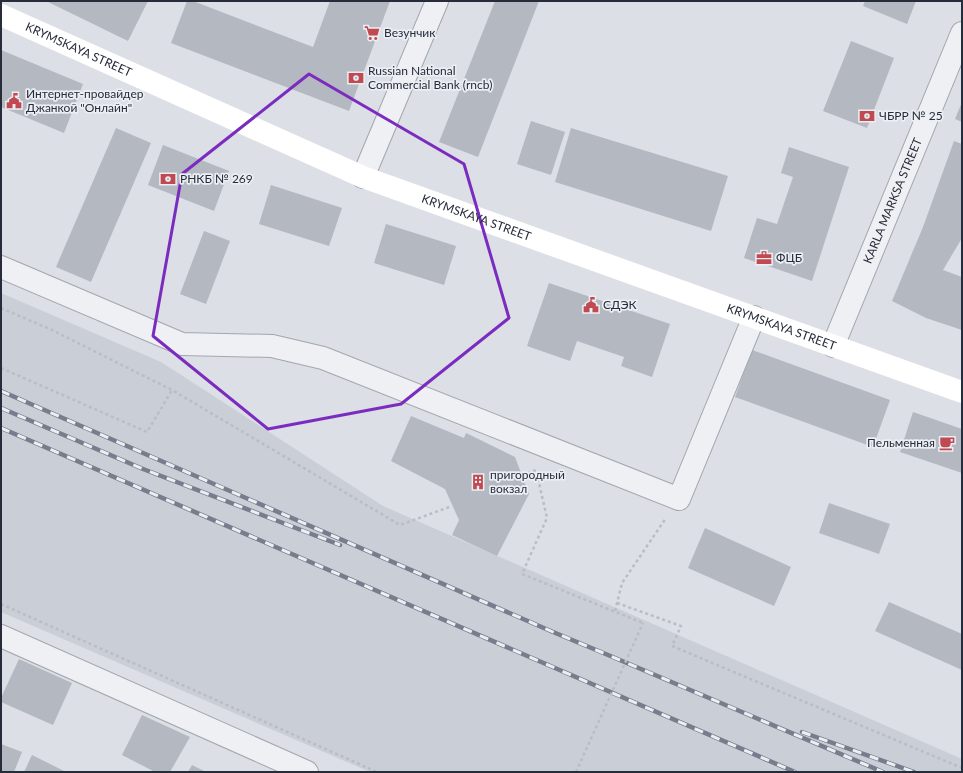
<svg xmlns="http://www.w3.org/2000/svg" width="963" height="773" font-family="Lato,sans-serif">
<style>
.built{fill:#caced6}
.building{fill:#b4b8c1}
.lines{fill:none;stroke-linecap:round;stroke-linejoin:round}
.street-casing{stroke:#a2a6ae;stroke-width:24}
.path{stroke:#babdc4;stroke-width:2.5;stroke-dasharray:3 3;stroke-linecap:butt}
.street{stroke:#eef0f4;stroke-width:22}
.secondary{stroke:#fff;stroke-width:22}
.rail-casing{stroke:#777d8d;stroke-width:4.5}
.rail{stroke:#ebeef3;stroke-width:3;stroke-dasharray:9;stroke-linecap:butt}
.path-bridge{stroke:#babdc4;stroke-width:2.5;stroke-dasharray:3 3;stroke-linecap:butt}
.marked{fill:none;stroke:#7b2cbf;stroke-width:3;stroke-linejoin:round}
.labels{text-anchor:middle;stroke-width:3.5;stroke-linejoin:round;paint-order:stroke}
.poi-label{font-size:12px;fill:#272c3a;stroke:#ebeef3;text-anchor:start}
.street-label{font-size:12px;fill:#272c3a;stroke:#ebeef3}
</style>
<rect width="100%" height="100%" fill="#dcdfe5"/>
<polygon class="built" points="1,293 161,362 383,506 962,759 962,772 370,772 1,612"/>
<g class="building">
<polygon points="46,1 148,1 128,41"/>
<polygon points="187,1 193,1 313,47 330,1 390,1 349,111 171,43"/>
<polygon points="495,1 539,1 478,157 439,142"/>
<polygon points="865,1 916,1 907,24 863,6"/>
<polygon points="851,41 894,58 867,128 823,111"/>
<polygon points="1,50 83,84 64,133 1,107"/>
<polygon points="962,102 962,122 955,119"/>
<polygon points="531,121 565,132 551,175 517,164"/>
<polygon points="116,128 151,143 91,282 56,267"/>
<polygon points="571,128 728,176 711,231 555,182"/>
<polygon points="954,141 962,144 962,238 943,270 962,277 962,330 926,318 892,301 923,227"/>
<polygon points="163,145 229,171 214,211 148,185"/>
<polygon points="789,147 849,167 812,281 744,258 757,218 777,224 793,177 781,173"/>
<polygon points="271,185 342,208 329,246 259,224"/>
<polygon points="386,224 456,246 444,285 374,263"/>
<polygon points="204,231 230,241 206,304 180,294"/>
<polygon points="549,283 670,324 652,377 621,366 624,357 577,341 570,361 527,346"/>
<polygon points="752,350 890,400 873,447 735,397"/>
<polygon points="913,412 962,429 962,473 900,452"/>
<polygon points="411,416 464,438 466,433 515,457 529,494 497,556 452,535 459,520 445,489 391,461"/>
<polygon points="829,503 890,524 879,554 819,533"/>
<polygon points="705,528 791,567 774,606 688,568"/>
<polygon points="889,602 962,634 962,670 875,631"/>
<polygon points="19,659 72,683 53,725 1,702 1,698"/>
<polygon points="142,715 190,737 170,772 155,772 122,755"/>
<polygon points="1,744 22,752 14,772 1,772"/>
<polygon points="32,755 66,772 24,772"/>
<polygon points="192,765 206,772 188,772"/>
</g>
<g class="lines">
<defs>
<g id="street">
<polyline points="363,177 437,1"/>
<polyline points="1,267 182,344 272,346 323,358 679,499 754,317"/>
<path id="s1" d="M833 346 962 33"/>
<polyline points="1,636 307,772"/>
</g>
</defs>
<use href="#street" class="street-casing"/>
<g class="path">
<polyline points="1,308 52,330 172,390 400,525 452,506"/>
<polyline points="1,368 147,432 172,390"/>
<polyline points="522,476 536,470 547,518 522,574 643,623"/>
<polyline points="617,603 681,626 672,646 962,768"/>
<polyline points="1,604 377,772"/>
<polyline points="615,611 622,583 666,518"/>
</g>
<use href="#street" class="street"/>
<path class="secondary" id="s2" d="M1 15 363 177 962 392"/>
<defs>
<g id="rail">
<polyline points="1,391 553,632 601,652 883,772"/>
<polyline points="1,408 143,469 340,545"/>
<polyline points="1,428 795,772"/>
<polyline points="802,732 914,772"/>
</g>
</defs>
<use href="#rail" class="rail-casing"/>
<use href="#rail" class="rail"/>
<polyline class="path-bridge" points="576,772 643,623"/>
</g>
<path class="marked" d="M309 74 464 164 509 318 401 404 268 429 153 336 182 174Z"/>
<defs>
<symbol id="supermarket-bare" viewBox="-9 -9 18 18"><path d="M-6-5.5h2.5l.6 2H6L4.5 2H-2.5L-4.4-4H-6ZM-1.5 3.2a1.3 1.3 0 1 0 .1 0ZM3 3.2a1.3 1.3 0 1 0 .1 0Z" fill="#c14952" stroke="#ebeef3" stroke-width="2.5" paint-order="stroke"/></symbol>
<symbol id="bank-bare" viewBox="-9 -9 18 18"><path d="M-6-4H6V4H-6ZM0-2.3a2.3 2.3 0 1 0 0 4.6a2.3 2.3 0 1 0 0-4.6Z" fill="#c14952" stroke="#ebeef3" stroke-width="2.5" paint-order="stroke"/></symbol>
<symbol id="civic-bare" viewBox="-9 -9 18 18"><path d="M-.6-6.5H3V-4.5H.6V-3L4-1V1h2V6H-6V1h2V-1L-.6-3ZM-1.2 2.5V6h2.4V2.5Z" fill="#c14952" stroke="#ebeef3" stroke-width="2.5" paint-order="stroke"/></symbol>
<symbol id="office-bare" viewBox="-9 -9 18 18"><path d="M-6-3h4V-5.5h4V-3h4V5H-6ZM-1-4.5V-3h2v-1.5ZM-6 0V1H6V0Z" fill="#c14952" stroke="#ebeef3" stroke-width="2.5" paint-order="stroke"/></symbol>
<symbol id="cafe-bare" viewBox="-9 -9 18 18"><path d="M-5.5-4.5H6V0H3Q3 3.5 0 3.5H-2.5Q-5.5 3.5-5.5 0ZM3-3.2v2h1.7v-2ZM-6 4.5H4V6H-6Z" fill="#c14952" stroke="#ebeef3" stroke-width="2.5" paint-order="stroke"/></symbol>
<symbol id="building-bare" viewBox="-9 -9 18 18"><path d="M-4-6H4V6H1V3H-1V6H-4ZM-2.5-4.3h1.7v1.8h-1.7ZM.8-4.3h1.7v1.8H.8ZM-2.5-1h1.7V.8h-1.7ZM.8-1h1.7V.8H.8Z" fill="#c14952" stroke="#ebeef3" stroke-width="2.5" paint-order="stroke"/></symbol>
</defs>
<g fill-rule="evenodd">
<use href="#supermarket-bare" x="361" y="22" width="22" height="22"/>
<use href="#bank-bare" x="345" y="67" width="22" height="22"/>
<use href="#civic-bare" x="3" y="90" width="22" height="22"/>
<use href="#bank-bare" x="856" y="105" width="22" height="22"/>
<use href="#bank-bare" x="157" y="168" width="22" height="22"/>
<use href="#office-bare" x="753" y="247" width="22" height="22"/>
<use href="#civic-bare" x="580" y="294" width="22" height="22"/>
<use href="#cafe-bare" x="936" y="432" width="22" height="22"/>
<use href="#building-bare" x="467" y="471" width="22" height="22"/>
</g>
<g class="labels">
<g class="poi-label">
<text x="384" y="37">Везунчик</text>
<text x="368" y="75">Russian National<tspan x="368" dy="14">Commercial Bank (rncb)</tspan></text>
<text x="26" y="98">Интернет-провайдер<tspan x="26" dy="14">Джанкой "Онлайн"</tspan></text>
<text x="879" y="120">ЧБРР № 25</text>
<text x="180" y="183">РНКБ № 269</text>
<text x="776" y="262">ФЦБ</text>
<text x="603" y="309">СДЭК</text>
<text x="935" y="447" text-anchor="end">Пельменная</text>
<text x="490" y="479">пригородный<tspan x="490" dy="14">вокзал</tspan></text>
</g>
<g class="street-label">
<text dy="4" stroke="none"><textPath href="#s2" startOffset="85">KRYMSKAYA STREET</textPath></text>
<text dy="4" stroke="none"><textPath href="#s1" startOffset="157">KARLA MARKSA STREET</textPath></text>
<text dy="4" stroke="none"><textPath href="#s2" startOffset="517">KRYMSKAYA STREET</textPath></text>
<text dy="4" stroke="none"><textPath href="#s2" startOffset="841">KRYMSKAYA STREET</textPath></text>
</g>
</g>
<rect width="963" height="773" fill="none" stroke="#272c3a" stroke-width="4"/>
</svg>
